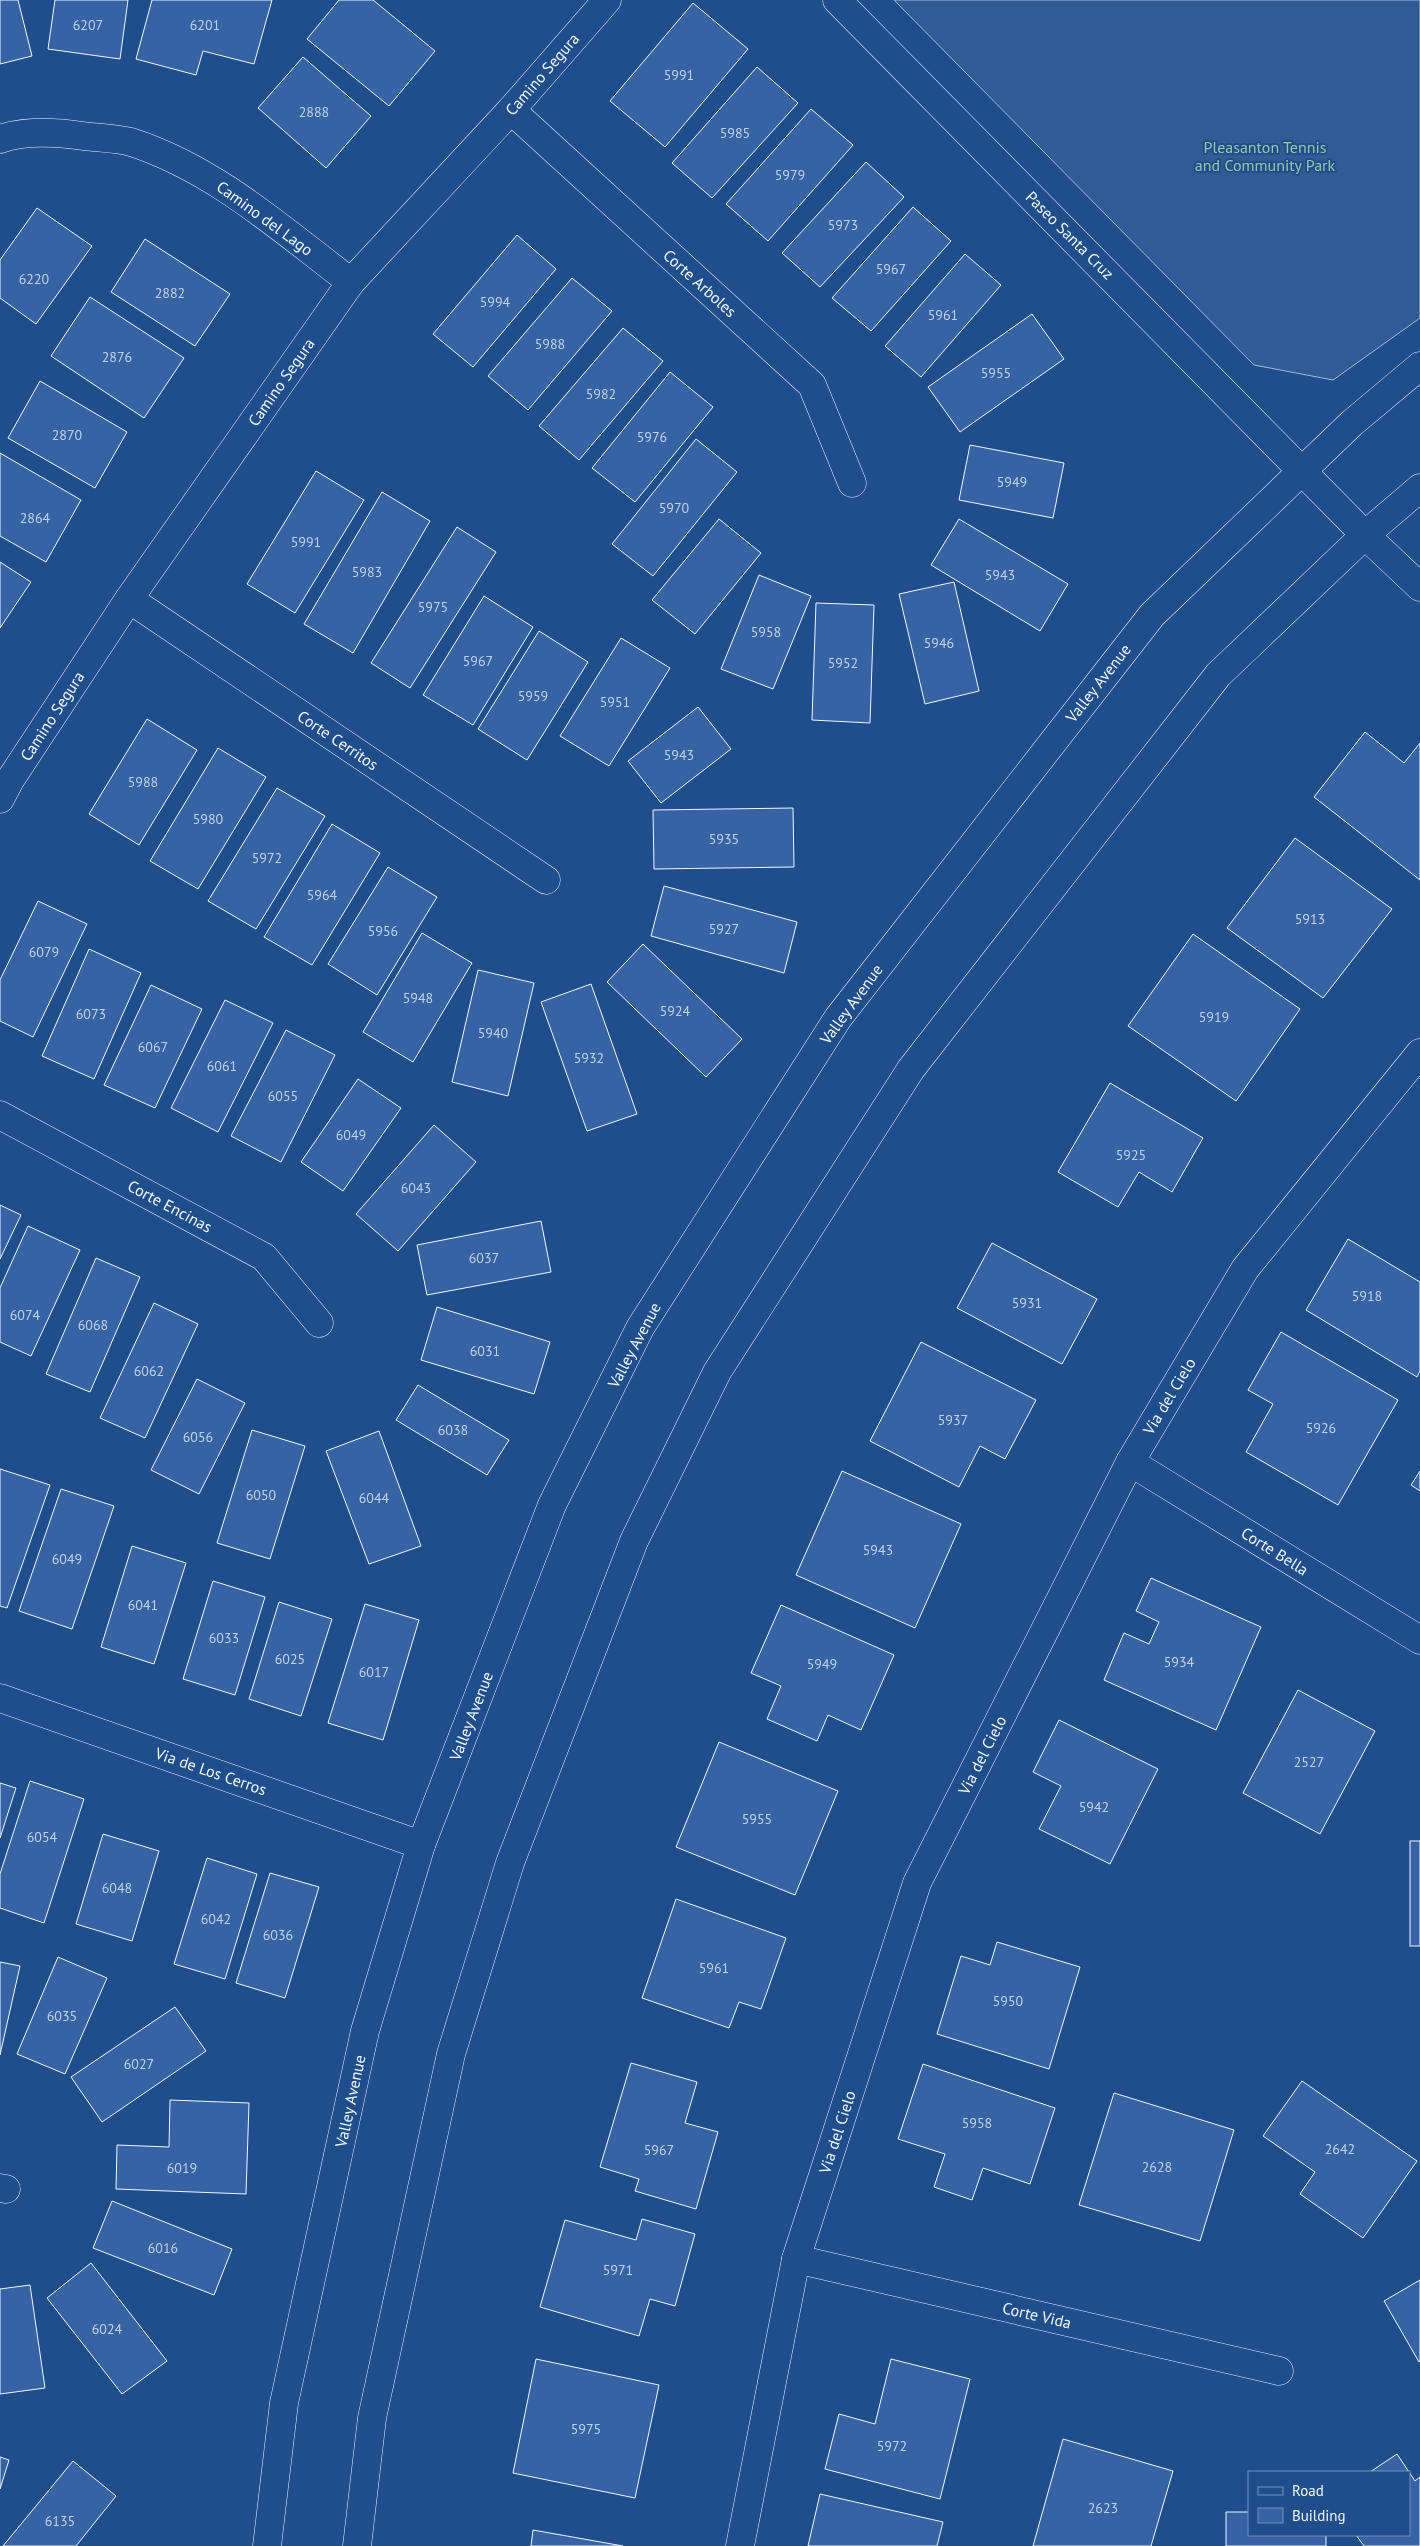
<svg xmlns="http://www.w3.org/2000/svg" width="1420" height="2546" font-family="'PT Sans',sans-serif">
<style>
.built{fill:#305b95;stroke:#a8bbd7}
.building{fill:#3563a3;stroke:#f2f6ff}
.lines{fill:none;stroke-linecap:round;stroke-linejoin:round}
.minor-casing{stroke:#f2f6ff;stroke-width:29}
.secondary-casing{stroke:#f2f6ff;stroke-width:29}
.minor{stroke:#1f4e8c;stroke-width:28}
.secondary{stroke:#1f4e8c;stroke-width:28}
.labels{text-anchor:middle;stroke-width:4;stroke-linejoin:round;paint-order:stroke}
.number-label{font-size:14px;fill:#c3d1e8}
.street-label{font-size:16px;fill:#f2f6ff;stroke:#1f4e8c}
.park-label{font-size:16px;fill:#97c8a6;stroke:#1f4e8c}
</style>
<rect width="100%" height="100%" fill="#1f4e8c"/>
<polygon class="built" points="894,0 1420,0 1420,318 1333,380 1254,365"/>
<g class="building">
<polygon points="0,0 18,0 32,56 0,64"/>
<polygon points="55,0 128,0 120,59 48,49"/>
<polygon points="152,0 272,0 254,64 203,51 196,75 136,59"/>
<polygon points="339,0 373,0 435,51 389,106 307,39"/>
<polygon points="693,3 748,49 665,147 610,101"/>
<polygon points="303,57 371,116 326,168 258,108"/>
<polygon points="757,67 798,103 712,198 672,163"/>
<polygon points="811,109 853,145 768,241 726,204"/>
<polygon points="866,162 904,197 820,287 782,253"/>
<polygon points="913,207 951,241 871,331 832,298"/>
<polygon points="37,208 92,246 36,324 0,298 0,260"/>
<polygon points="517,235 556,269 473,367 433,334"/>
<polygon points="145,239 230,294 195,346 111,292"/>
<polygon points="965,254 1001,285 921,377 885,346"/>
<polygon points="572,278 612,311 528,410 488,376"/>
<polygon points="90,297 184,358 144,418 51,356"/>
<polygon points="1032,314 1064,359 960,432 928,387"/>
<polygon points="623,328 663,361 579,460 539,426"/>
<polygon points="670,372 713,407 635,502 592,468"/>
<polygon points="40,381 127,432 95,488 8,438"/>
<polygon points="696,439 737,472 653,576 612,544"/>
<polygon points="970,445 1064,463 1053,518 959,500"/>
<polygon points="0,453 81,500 46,562 0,536"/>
<polygon points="316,471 364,500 295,613 247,584"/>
<polygon points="382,492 430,521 353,653 304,624"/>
<polygon points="719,519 761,553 695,634 652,600"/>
<polygon points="959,519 1068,584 1040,631 931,565"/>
<polygon points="457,527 496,552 410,688 371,663"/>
<polygon points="0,562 31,582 0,628"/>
<polygon points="759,575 811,596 773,689 721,669"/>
<polygon points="954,582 979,691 925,704 899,594"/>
<polygon points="484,596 533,627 473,725 423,695"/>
<polygon points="816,603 874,605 870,723 812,720"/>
<polygon points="539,631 588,662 527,760 478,729"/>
<polygon points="621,638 670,668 609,766 560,736"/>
<polygon points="698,707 731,749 661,803 628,761"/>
<polygon points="147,719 197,750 139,845 89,814"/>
<polygon points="1365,732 1404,763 1420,743 1420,880 1314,797"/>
<polygon points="218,748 266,777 198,889 150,861"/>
<polygon points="277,788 325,816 256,929 208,901"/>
<polygon points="793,808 794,867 654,869 653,810"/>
<polygon points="332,824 380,853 312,965 264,937"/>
<polygon points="1295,838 1392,909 1323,998 1227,928"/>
<polygon points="388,867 437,897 377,995 328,964"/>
<polygon points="664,886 797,922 784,973 651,936"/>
<polygon points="38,901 87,924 33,1037 0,1021 0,980"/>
<polygon points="422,933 472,963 413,1062 363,1032"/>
<polygon points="1193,934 1300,1009 1236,1101 1128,1026"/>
<polygon points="643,944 742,1039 706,1077 607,982"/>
<polygon points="89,949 141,973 94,1079 42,1056"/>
<polygon points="478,970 534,983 508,1096 452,1082"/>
<polygon points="591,984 637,1114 587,1131 541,1002"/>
<polygon points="151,985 202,1009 155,1108 104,1085"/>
<polygon points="225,1000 273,1023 218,1132 171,1108"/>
<polygon points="286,1030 335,1055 281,1162 231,1136"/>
<polygon points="358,1079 401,1108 343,1191 301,1162"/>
<polygon points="1110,1083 1203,1138 1172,1192 1139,1172 1118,1207 1058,1172"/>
<polygon points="434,1125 476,1162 398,1251 356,1214"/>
<polygon points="0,1205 21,1215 0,1259"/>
<polygon points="541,1221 551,1272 427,1295 417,1245"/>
<polygon points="28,1226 80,1250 31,1356 0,1342 0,1288"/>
<polygon points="1348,1239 1420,1282 1420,1371 1417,1377 1306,1310"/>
<polygon points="992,1243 1097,1299 1062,1364 957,1308"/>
<polygon points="96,1258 140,1277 90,1392 46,1374"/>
<polygon points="154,1303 198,1324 145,1438 100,1418"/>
<polygon points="437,1307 550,1342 534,1394 421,1360"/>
<polygon points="1281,1332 1398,1400 1338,1505 1246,1452 1273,1404 1248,1390"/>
<polygon points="921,1342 1036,1400 1005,1459 980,1446 959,1487 870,1441"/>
<polygon points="197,1379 245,1403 199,1494 151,1470"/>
<polygon points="418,1385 509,1440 487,1475 396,1420"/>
<polygon points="252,1430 305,1446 270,1559 217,1543"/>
<polygon points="379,1431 421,1546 369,1564 326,1451"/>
<polygon points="0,1469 50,1485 7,1608 0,1606"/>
<polygon points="842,1471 961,1524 915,1628 796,1575"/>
<polygon points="1420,1471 1420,1491 1411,1485"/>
<polygon points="61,1489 114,1506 72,1629 19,1611"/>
<polygon points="132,1546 186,1563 154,1664 101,1647"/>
<polygon points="1151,1578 1261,1627 1216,1730 1104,1680 1124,1633 1149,1644 1159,1622 1136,1611"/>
<polygon points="213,1581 265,1597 235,1695 183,1679"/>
<polygon points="279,1602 332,1619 301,1716 249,1699"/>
<polygon points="365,1604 419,1620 383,1740 328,1723"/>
<polygon points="781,1605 894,1655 861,1730 828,1715 817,1741 767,1719 781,1686 751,1673"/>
<polygon points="1298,1690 1375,1731 1320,1834 1243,1793"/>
<polygon points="1059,1720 1158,1769 1110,1864 1039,1829 1061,1786 1033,1772"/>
<polygon points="719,1742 838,1791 795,1895 676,1847"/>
<polygon points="30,1781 84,1799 44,1923 0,1908 0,1874"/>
<polygon points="0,1783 16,1788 0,1838"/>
<polygon points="103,1834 159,1851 132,1941 76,1924"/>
<rect x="1410" y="1841" width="10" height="105"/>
<polygon points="207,1858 257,1874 225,1979 174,1964"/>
<polygon points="270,1873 319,1887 285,1998 236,1983"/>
<polygon points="676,1899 786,1938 761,2009 739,2002 729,2028 642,1998"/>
<polygon points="997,1942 1080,1967 1049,2069 937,2034 961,1956 990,1965"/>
<polygon points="58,1957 107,1978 65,2074 17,2054"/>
<polygon points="0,1962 20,1966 0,2055"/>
<polygon points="175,2007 206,2051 102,2122 71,2077"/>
<polygon points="631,2063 697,2082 685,2123 718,2132 696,2209 635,2191 639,2179 600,2167"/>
<polygon points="923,2064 1055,2108 1030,2184 983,2168 972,2200 934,2187 945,2154 898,2139"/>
<polygon points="1302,2081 1417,2161 1363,2238 1300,2194 1315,2172 1263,2136"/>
<polygon points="1114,2093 1234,2130 1200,2241 1079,2205"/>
<polygon points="170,2100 249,2103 246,2194 116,2189 117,2145 169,2147"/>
<polygon points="112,2201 232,2249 214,2295 93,2248"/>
<polygon points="642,2219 695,2234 675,2306 650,2299 639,2336 540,2307 565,2220 636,2240"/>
<polygon points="91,2263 167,2361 122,2394 47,2298"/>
<polygon points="1420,2280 1420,2361 1419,2362 1384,2301"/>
<polygon points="30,2285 45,2388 0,2394 0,2289"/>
<polygon points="536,2359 659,2385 635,2498 513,2473"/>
<polygon points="891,2359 970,2379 940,2499 825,2469 839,2414 875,2424"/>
<polygon points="1063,2439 1173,2471 1151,2546 1033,2546"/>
<polygon points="1397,2454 1415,2481 1420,2477 1420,2546 1364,2546 1356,2535 1409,2535 1409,2472 1370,2472"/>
<polygon points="0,2457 9,2460 0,2489"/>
<polygon points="73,2461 116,2496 76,2546 3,2546"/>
<polygon points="820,2494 943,2522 937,2546 808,2546"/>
<polygon points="1226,2512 1249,2512 1249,2535 1326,2535 1326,2546 1226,2546"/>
<polygon points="533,2530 623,2546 531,2546"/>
</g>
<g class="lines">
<defs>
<g id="minor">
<polyline points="837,0 1365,535 1420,587"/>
<polyline points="511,110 812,385 852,483"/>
<path d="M0 139C26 130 56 132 83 136 98 138 116 138 131 142 215 169 282 230 351 282"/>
<polyline points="129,599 546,880"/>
<polyline points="0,799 10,780 129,599 351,282 511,110 607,0"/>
<polyline points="0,1115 264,1257 319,1323"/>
<polyline points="1130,1462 1420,1640"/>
<polyline points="0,1698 421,1845"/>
<polyline points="0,2188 6,2189"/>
<polyline points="796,2259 1279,2371"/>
<polyline points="740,2546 796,2259 917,1883 1130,1462 1245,1269 1420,1053"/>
</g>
<g id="secondary">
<polyline points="267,2546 284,2403 365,2031 421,1845 552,1505 640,1328 838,1018 1152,615 1352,423 1420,366"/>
<polyline points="357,2546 372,2418 451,2054 510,1863 634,1541 717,1372 911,1069 1218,675 1365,535 1420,488"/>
</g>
</defs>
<use href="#minor" class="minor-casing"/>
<use href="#secondary" class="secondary-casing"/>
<use href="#minor" class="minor"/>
<use href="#secondary" class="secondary"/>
</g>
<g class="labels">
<g class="number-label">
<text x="88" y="30">6207</text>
<text x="205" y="30">6201</text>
<text x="679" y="80">5991</text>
<text x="314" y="117">2888</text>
<text x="735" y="138">5985</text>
<text x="790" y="180">5979</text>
<text x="843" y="230">5973</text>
<text x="891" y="274">5967</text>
<text x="34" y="284">6220</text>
<text x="170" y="298">2882</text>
<text x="495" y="307">5994</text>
<text x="943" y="320">5961</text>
<text x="550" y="349">5988</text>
<text x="117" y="362">2876</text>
<text x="996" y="378">5955</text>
<text x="601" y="399">5982</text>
<text x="67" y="440">2870</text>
<text x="652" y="442">5976</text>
<text x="1012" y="487">5949</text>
<text x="674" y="513">5970</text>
<text x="35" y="523">2864</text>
<text x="306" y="547">5991</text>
<text x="367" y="577">5983</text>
<text x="1000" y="580">5943</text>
<text x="433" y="612">5975</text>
<text x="766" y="637">5958</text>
<text x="939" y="648">5946</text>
<text x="478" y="666">5967</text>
<text x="843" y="668">5952</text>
<text x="533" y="701">5959</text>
<text x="615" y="707">5951</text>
<text x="679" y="760">5943</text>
<text x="143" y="787">5988</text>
<text x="208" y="824">5980</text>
<text x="724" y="844">5935</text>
<text x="267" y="863">5972</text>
<text x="322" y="900">5964</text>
<text x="1310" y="924">5913</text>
<text x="724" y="934">5927</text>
<text x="383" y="936">5956</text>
<text x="44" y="957">6079</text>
<text x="418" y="1003">5948</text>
<text x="675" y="1016">5924</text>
<text x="91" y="1019">6073</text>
<text x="1214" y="1022">5919</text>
<text x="493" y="1038">5940</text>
<text x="153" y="1052">6067</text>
<text x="589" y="1063">5932</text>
<text x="222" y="1071">6061</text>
<text x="283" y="1101">6055</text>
<text x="351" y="1140">6049</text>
<text x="1131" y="1160">5925</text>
<text x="416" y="1193">6043</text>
<text x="484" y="1263">6037</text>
<text x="1367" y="1301">5918</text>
<text x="1027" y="1308">5931</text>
<text x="25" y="1320">6074</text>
<text x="93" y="1330">6068</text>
<text x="485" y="1356">6031</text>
<text x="149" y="1376">6062</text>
<text x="953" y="1425">5937</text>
<text x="1321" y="1433">5926</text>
<text x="453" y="1435">6038</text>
<text x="198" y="1442">6056</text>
<text x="261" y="1500">6050</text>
<text x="374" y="1503">6044</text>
<text x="878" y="1555">5943</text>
<text x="67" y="1564">6049</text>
<text x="143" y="1610">6041</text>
<text x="224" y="1643">6033</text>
<text x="290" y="1664">6025</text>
<text x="1179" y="1667">5934</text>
<text x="822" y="1669">5949</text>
<text x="374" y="1677">6017</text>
<text x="1309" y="1767">2527</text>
<text x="1094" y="1812">5942</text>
<text x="757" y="1824">5955</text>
<text x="42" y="1842">6054</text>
<text x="117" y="1893">6048</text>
<text x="216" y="1924">6042</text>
<text x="278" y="1940">6036</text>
<text x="714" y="1973">5961</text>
<text x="1008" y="2006">5950</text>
<text x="62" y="2021">6035</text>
<text x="139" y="2069">6027</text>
<text x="977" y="2128">5958</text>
<text x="1340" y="2154">2642</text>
<text x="659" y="2155">5967</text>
<text x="1157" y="2172">2628</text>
<text x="182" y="2173">6019</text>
<text x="163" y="2253">6016</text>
<text x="618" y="2275">5971</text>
<text x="107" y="2334">6024</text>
<text x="586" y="2434">5975</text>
<text x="892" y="2451">5972</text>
<text x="1103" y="2513">2623</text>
<text x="60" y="2526">6135</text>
</g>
<g class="street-label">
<text transform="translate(542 74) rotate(-49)" y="6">Camino Segura</text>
<text transform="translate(265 218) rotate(36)" y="6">Camino del Lago</text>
<text transform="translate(1070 235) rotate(45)" y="6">Paseo Santa Cruz</text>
<text transform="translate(700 283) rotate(42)" y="6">Corte Arboles</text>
<text transform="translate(281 382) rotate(-55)" y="6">Camino Segura</text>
<text transform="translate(1098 683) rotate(-52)" y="6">Valley Avenue</text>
<text transform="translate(52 716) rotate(-57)" y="6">Camino Segura</text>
<text transform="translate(338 740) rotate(34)" y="6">Corte Cerritos</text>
<text transform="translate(851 1004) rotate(-54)" y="6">Valley Avenue</text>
<text transform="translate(170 1206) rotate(28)" y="6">Corte Encinas</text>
<text transform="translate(634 1345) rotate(-62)" y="6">Valley Avenue</text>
<text transform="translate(1169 1396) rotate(-59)" y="6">Via del Cielo</text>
<text transform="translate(1275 1551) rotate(32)" y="6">Corte Bella</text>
<text transform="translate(471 1716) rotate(-69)" y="6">Valley Avenue</text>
<text transform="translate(982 1755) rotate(-63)" y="6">Via del Cielo</text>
<text transform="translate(211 1771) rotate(19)" y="6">Via de Los Cerros</text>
<text transform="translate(350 2101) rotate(-78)" y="6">Valley Avenue</text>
<text transform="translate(837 2132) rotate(-72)" y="6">Via del Cielo</text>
<text transform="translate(1037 2315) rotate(13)" y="6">Corte Vida</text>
</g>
<g class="park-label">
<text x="1265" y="153">Pleasanton Tennis<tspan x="1265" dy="18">and Community Park</tspan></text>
</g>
</g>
<rect x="1248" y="2471" width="162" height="65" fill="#1f4e8c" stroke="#7391ba"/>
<rect x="1258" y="2487" width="25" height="8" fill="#1f4e8c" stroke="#7391ba"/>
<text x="1292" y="2496" font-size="15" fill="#f2f6ff">Road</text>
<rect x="1258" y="2508" width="25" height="15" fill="#3563a3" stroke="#7391ba"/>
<text x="1292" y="2521" font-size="15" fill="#f2f6ff">Building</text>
</svg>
